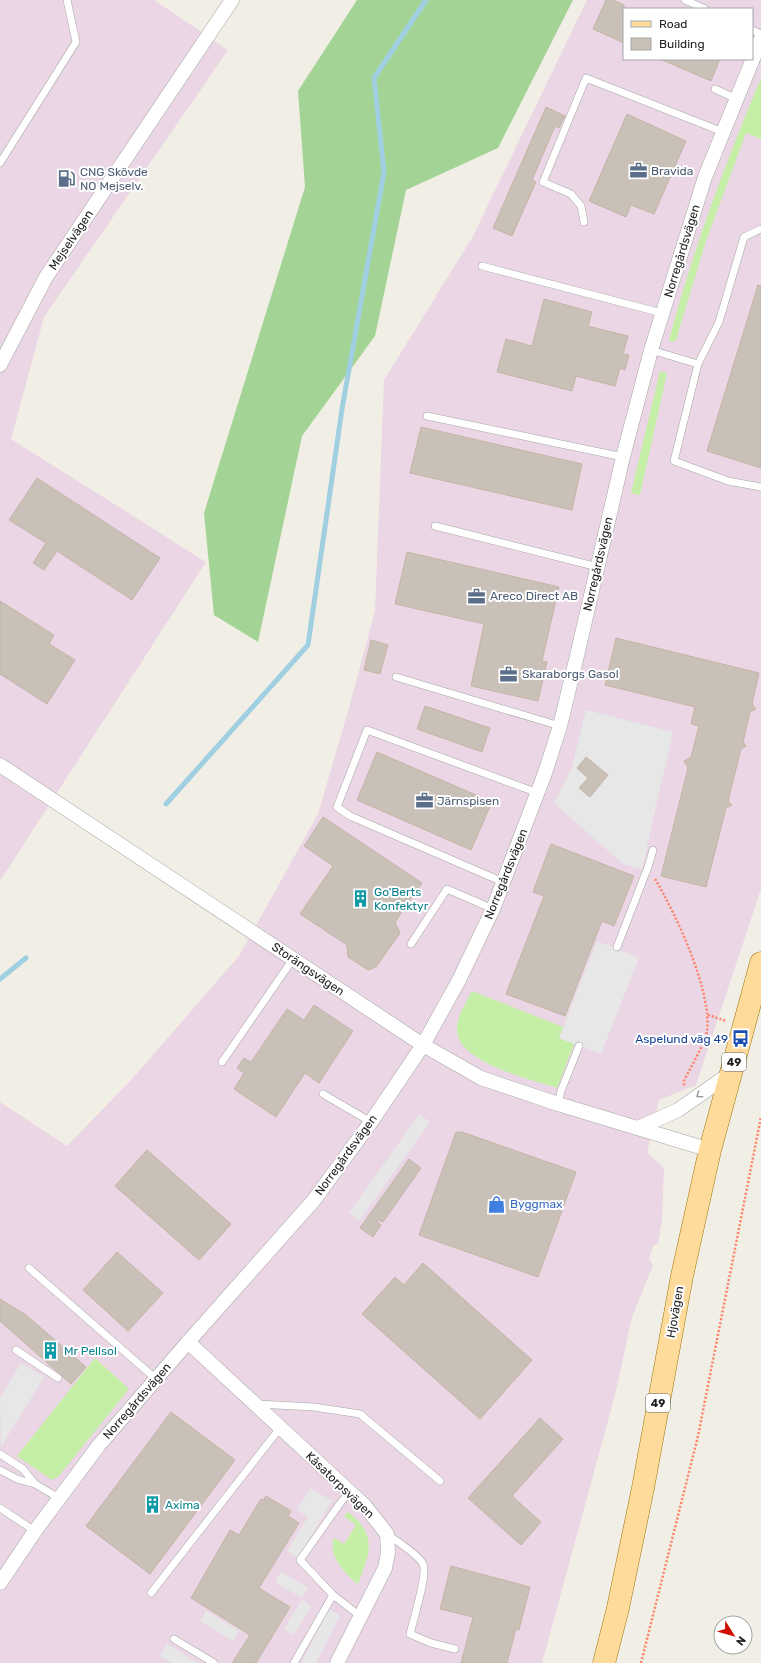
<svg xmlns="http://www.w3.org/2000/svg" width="761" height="1663" font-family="Rubik,sans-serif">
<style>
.industrial{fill:#ebd6e5;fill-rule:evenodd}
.grass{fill:#c5efa6}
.forest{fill:#a3d496}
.parking{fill:#e7e7e7}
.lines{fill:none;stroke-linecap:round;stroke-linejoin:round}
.stream{stroke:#a1cfe2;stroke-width:5}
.building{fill:#c9c0b7;stroke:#c4b5a5}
.service-casing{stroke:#a6a6a6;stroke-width:8}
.minor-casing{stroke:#a6a6a6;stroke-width:15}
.primary-casing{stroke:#9a7200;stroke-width:23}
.path{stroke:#ff8267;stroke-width:2.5;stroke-dasharray:2 2;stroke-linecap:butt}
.service{stroke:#fff;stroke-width:7}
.minor{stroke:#fff;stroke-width:14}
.primary{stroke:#ffdb9b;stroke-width:22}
.oneway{stroke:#9a9a9a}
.labels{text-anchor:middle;stroke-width:4;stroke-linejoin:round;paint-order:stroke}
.shield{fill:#fff;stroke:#626262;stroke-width:1}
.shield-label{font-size:11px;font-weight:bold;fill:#1f1f1f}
.service-label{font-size:12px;fill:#4e5e75;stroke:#fff;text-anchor:start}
.street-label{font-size:12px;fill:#1f1f1f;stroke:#fff}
.culture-label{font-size:12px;fill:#0d838f;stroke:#fff;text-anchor:start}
.transit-label{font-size:12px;fill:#164399;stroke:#fff;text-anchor:end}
.shop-label{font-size:12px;fill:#366cbe;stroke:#fff;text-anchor:start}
</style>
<rect width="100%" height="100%" fill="#f1eee5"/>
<g class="industrial">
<polygon points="0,0 154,0 228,50 44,317 11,439 206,562 0,881"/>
<path d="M587 0H761V889L696 1085 659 1100 647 1153 664 1168 662 1221 658 1243 653 1246 649 1259 653 1265 632 1317 616 1391 542 1663H0V1102L67 1146 132 1079 239 956 318 814 349 708 375 611 384 380 472 238ZM624 9H752V59H624Z"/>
</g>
<g class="grass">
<path d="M761 78V139L746 133 706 241 676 340 672 342 669 340C693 250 725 164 761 78Z"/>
<polygon points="660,371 667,373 640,495 631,493"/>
<path d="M472 991 563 1027 559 1038 574 1044 557 1088C532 1080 459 1063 457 1031 456 1017 466 1003 472 991Z"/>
<polygon points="95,1358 129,1389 58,1477 52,1480 17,1456"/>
<path d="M348 1512C378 1535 370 1553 358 1584 346 1575 327 1555 334 1538L344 1544 356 1525 344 1516Z"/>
</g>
<polygon class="forest" points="357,0 573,0 498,148 406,190 375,336 302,436 258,642 214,615 204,513 305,187 298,91"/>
<g class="parking">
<polygon points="586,710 673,732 642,869 623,864 554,803 572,767"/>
<polygon points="597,941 639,958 601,1054 559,1038"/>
<polygon points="419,1114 430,1122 359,1221 349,1213"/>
<polygon points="21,1363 44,1377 1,1447 0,1398"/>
<polygon points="310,1488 332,1501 298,1558 287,1551 308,1517 297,1510"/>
<polygon points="281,1572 308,1588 302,1598 275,1582"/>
<polygon points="302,1599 311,1606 294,1635 284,1629"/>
<polygon points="328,1609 340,1615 316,1663 302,1663"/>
<polygon points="206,1611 239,1631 233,1641 200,1621"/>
<polygon points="167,1644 198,1663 172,1663 160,1656"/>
</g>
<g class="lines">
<g class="stream">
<polyline points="166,804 308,645 342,409 384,172 374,78 426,0"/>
<polyline points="0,979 26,958"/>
</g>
</g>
<g class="building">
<polygon points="606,0 613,0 624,5 624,43 593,29"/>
<polygon points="660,59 720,59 711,81"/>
<polygon points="546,107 565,116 559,128 555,126 532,180 536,182 512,236 493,228"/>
<polygon points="627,114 686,141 654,214 631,205 626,217 589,201"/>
<polygon points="758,285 761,286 761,468 707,451"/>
<polygon points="544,299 592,312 588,326 628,336 623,354 629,355 625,370 620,368 615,386 576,376 572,391 497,372 506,339 532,346"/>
<polygon points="421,427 582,464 572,510 410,473"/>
<polygon points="37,478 160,558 132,600 57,551 44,570 33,563 46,543 9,520"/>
<polygon points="407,552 559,587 542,661 547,662 538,701 471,686 484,624 395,604"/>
<polygon points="0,601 54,635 49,644 75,660 47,704 0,674"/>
<polygon points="616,638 759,673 752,704 756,709 750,712 743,742 746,746 741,749 728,801 732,805 726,808 706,887 661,876 688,768 684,761 691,757 699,726 691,724 695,707 605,685"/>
<polygon points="371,640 388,645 380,674 364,670"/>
<polygon points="425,706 490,728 482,752 417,729"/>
<polygon points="377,752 492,802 471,850 357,800"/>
<polygon points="586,757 608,775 590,797 579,788 588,778 577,768"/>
<polygon points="323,817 422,883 395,922 400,933 376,967 368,970 348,957 347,945 300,914 333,866 304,846"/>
<polygon points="551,844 634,876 614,926 602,921 565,1016 506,994 544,896 533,892"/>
<polygon points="314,1005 353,1031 319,1083 305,1073 276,1117 234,1089 244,1073 237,1068 244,1058 251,1062 287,1009 304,1020"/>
<polygon points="456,1132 462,1132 576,1172 538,1277 419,1235"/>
<polygon points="147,1150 231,1224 199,1260 115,1186"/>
<polygon points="409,1159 421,1168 383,1222 375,1219 381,1225 373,1237 360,1228"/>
<polygon points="117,1252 163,1293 128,1331 83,1290"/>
<polygon points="423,1263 532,1360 480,1419 362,1314 395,1277 404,1285"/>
<polygon points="0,1299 26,1315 86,1367 71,1384 0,1321"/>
<polygon points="171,1412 235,1460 150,1574 86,1526"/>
<polygon points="540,1418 563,1439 512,1496 541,1522 521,1545 468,1498"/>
<polygon points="266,1496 291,1511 288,1516 299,1523 259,1588 290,1607 256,1663 232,1663 250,1635 191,1598 230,1530 239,1535 261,1499 263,1500"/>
<polygon points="451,1566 530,1587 519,1630 516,1629 507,1663 461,1663 473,1617 440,1609"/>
</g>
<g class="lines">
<defs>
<g id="service">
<polyline points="685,0 705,9"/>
<polyline points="752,30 761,34"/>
<polyline points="715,89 737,99"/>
<polyline points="0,163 76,42 67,0"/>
<polyline points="584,222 581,206 571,194 543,182 586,78 723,132"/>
<polyline points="761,229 744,237 719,322 698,364 674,461 728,481 761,487"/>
<polyline points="482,266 662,313"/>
<polyline points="651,350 698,364"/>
<polyline points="427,416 623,457"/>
<polyline points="435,526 598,567"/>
<polyline points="396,677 560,726"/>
<polyline points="503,882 350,816 337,807 367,730 538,793"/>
<polyline points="411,944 447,889 493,909"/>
<polyline points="617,947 648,867 653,850"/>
<polyline points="222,1062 293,959"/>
<polyline points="323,1094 371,1122"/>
<polyline points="558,1104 561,1091 579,1046"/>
<polyline points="29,1268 156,1379"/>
<polyline points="16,1350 58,1378"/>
<polyline points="257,1404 314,1407 360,1414 440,1481"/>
<polyline points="0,1454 23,1469 35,1484 59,1498"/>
<polyline points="0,1470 17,1479 35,1484"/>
<polyline points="349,1493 341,1502 300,1560 333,1595 360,1616"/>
<polyline points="0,1508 35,1531"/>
<path d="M387 1534C396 1541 418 1554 423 1564 428 1574 413 1621 410 1634L431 1643 455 1649"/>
<polyline points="151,1593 280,1428"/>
<polyline points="174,1639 214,1663"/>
<polyline points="294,1663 333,1595"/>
</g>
<g id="minor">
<polyline points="0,365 46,277 232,0"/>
<polyline points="0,765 423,1045 481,1078 558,1104 710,1150"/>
<polyline points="638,1128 678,1110 731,1073"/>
<polyline points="188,1342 365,1506 387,1534 388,1552 385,1568 337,1663"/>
<polyline points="0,1583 35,1531 99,1445 188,1342 314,1200 371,1122 423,1045 459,980 493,909 545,773 560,726 576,660 623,457 651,350 705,177 761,39"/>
</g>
<polyline id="primary" points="604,1663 618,1608 643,1488 682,1276 710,1150 761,963"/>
</defs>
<use href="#service" class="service-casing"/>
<use href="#minor" class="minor-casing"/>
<use href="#primary" class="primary-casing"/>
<g class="path">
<path d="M655 879C676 914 712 991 707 1031 705 1044 690 1068 684 1081V1086"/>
<polyline points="708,1015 726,1021"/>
<polyline points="641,1663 698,1436 761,1117"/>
</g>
<use href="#service" class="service"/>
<use href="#minor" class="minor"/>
<use href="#primary" class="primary"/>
</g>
<defs><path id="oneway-chevron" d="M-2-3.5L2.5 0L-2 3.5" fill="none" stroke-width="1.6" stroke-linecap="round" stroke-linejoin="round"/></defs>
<use class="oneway" href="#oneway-chevron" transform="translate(699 1095) rotate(145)"/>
<defs>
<symbol id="office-bare" viewBox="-9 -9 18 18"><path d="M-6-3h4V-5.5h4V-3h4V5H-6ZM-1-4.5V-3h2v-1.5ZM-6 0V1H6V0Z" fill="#5c6f8a" stroke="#fff" stroke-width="2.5" paint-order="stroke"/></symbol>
<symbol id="fuel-bare" viewBox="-9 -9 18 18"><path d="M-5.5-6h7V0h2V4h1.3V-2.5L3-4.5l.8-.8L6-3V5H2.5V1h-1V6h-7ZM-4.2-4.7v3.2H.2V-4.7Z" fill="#5c6f8a" stroke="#fff" stroke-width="2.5" paint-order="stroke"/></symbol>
<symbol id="building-bare" viewBox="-9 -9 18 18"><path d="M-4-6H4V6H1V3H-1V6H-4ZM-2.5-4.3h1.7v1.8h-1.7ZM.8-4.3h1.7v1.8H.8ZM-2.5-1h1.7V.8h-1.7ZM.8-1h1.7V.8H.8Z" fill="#0f9aa8" stroke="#fff" stroke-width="2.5" paint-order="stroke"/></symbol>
<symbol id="bus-bare" viewBox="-9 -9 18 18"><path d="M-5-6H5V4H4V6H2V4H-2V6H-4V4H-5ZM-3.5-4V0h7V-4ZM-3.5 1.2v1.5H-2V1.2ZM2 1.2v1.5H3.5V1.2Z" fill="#1a4fb4" stroke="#fff" stroke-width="2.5" paint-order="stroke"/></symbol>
<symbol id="shop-bare" viewBox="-9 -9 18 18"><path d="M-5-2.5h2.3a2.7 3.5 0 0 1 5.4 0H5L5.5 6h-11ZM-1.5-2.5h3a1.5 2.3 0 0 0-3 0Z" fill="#3f7fe0" stroke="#fff" stroke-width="2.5" paint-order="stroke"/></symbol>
</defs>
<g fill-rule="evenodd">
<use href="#office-bare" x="626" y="158" width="25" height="25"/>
<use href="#fuel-bare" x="54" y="166" width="25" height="25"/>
<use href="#office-bare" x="464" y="584" width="25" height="25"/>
<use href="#office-bare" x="496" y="662" width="25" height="25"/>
<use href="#office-bare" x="412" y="788" width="25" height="25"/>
<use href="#building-bare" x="348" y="886" width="25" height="25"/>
<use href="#bus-bare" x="728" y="1026" width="25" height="25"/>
<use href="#shop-bare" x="484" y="1192" width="25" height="25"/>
<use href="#building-bare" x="38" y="1338" width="25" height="25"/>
<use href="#building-bare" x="140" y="1492" width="25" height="25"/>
</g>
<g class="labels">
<g class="shield">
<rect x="722" y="1053" width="24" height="18" rx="3"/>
<rect x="646" y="1394" width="24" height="18" rx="3"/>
</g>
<g class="shield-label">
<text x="734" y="1066">49</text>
<text x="658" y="1407">49</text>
</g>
<g class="service-label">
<text x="651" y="175">Bravida</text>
<text x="80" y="176">CNG Skövde<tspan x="80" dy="14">NO Mejselv.</tspan></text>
<text x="490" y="600">Areco Direct AB</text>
<text x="522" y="678">Skaraborgs Gasol</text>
<text x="437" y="805">Järnspisen</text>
</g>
<g class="street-label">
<text transform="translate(71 240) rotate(-56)" y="4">Mejselvägen</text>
<text transform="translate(682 251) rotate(-73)" y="4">Norregårdsvägen</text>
<text transform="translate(598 564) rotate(-77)" y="4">Norregårdsvägen</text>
<text transform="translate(506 874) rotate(-68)" y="4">Norregårdsvägen</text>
<text transform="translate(308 969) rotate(34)" y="4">Storängsvägen</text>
<text transform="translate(346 1155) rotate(-54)" y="4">Norregårdsvägen</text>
<text transform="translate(675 1312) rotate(-80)" y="4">Hjovägen</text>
<text transform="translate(137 1401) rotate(-49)" y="4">Norregårdsvägen</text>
<text transform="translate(340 1485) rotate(44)" y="4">Kåsatorpsvägen</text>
</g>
<g class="culture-label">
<text x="374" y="896">Go'Berts<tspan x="374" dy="14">Konfektyr</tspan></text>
<text x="64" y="1355">Mr Pellsol</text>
<text x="165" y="1509">Axima</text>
</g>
<g class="transit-label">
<text x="728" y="1043">Aspelund väg 49</text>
</g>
<g class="shop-label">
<text x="510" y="1208">Byggmax</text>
</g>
</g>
<rect x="623" y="8" width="130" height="52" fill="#ffffff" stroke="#a5a5a5"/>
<rect x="631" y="21" width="20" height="6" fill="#ffdb9b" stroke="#a5a5a5"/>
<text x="659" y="28" font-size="12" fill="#1f1f1f">Road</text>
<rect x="631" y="38" width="20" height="12" fill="#c9c0b7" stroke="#a5a5a5"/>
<text x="659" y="48" font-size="12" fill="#1f1f1f">Building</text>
<g transform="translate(733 1635) rotate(127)"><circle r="19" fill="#ffffff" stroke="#a5a5a5"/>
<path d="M0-3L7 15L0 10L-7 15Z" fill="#ce0f00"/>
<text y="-6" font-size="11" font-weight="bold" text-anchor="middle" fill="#1f1f1f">N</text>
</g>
</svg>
